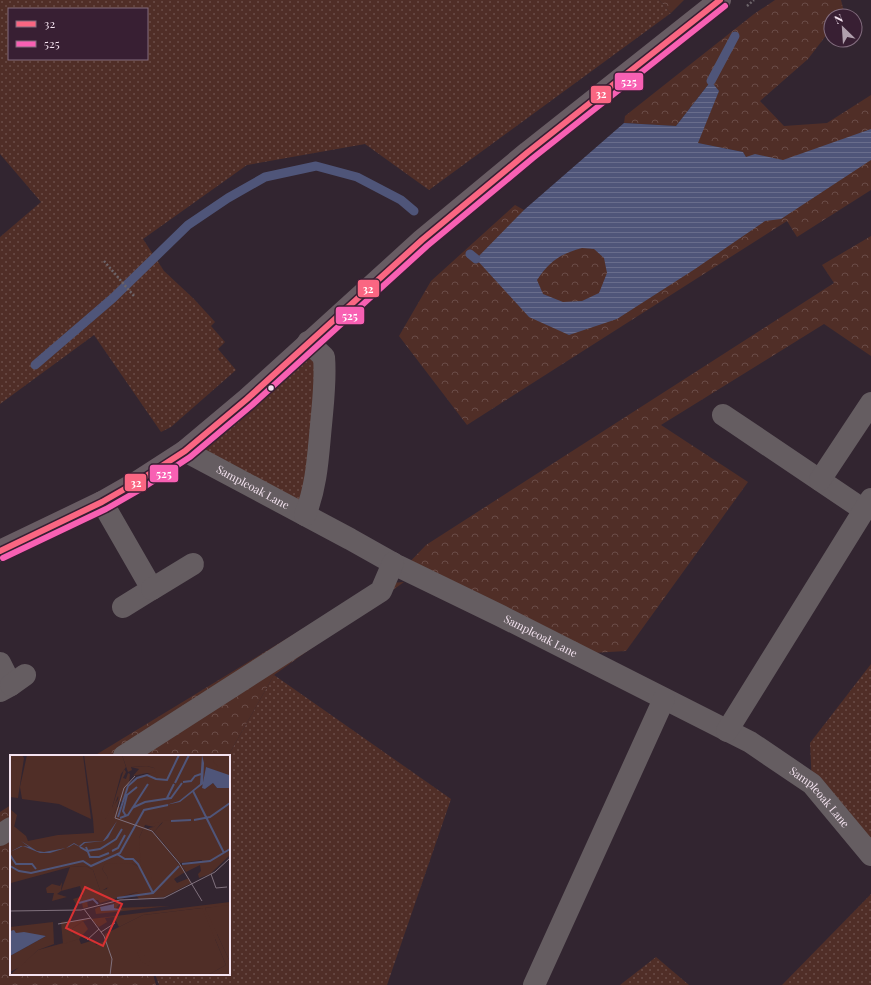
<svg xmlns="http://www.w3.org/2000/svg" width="871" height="985" font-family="'Playfair Display',serif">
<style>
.grass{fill:url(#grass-dots);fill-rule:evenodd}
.forest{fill:url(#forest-crowns)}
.water{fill:url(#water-rules);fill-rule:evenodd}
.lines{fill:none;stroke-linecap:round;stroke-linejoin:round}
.stream{stroke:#4f5579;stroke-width:9}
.path{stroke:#6d656a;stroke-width:2.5;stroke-dasharray:2 2;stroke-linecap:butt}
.minor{stroke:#655d61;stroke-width:22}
.major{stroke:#685c63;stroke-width:22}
.bus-1-casing{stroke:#381f33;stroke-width:9}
.bus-2-casing{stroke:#381f33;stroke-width:9}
.bus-1{stroke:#fa6682;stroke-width:6}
.bus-2{stroke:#f860b3;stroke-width:6}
.bus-dot{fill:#f4e3f0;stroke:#381f33;stroke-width:1.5}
.labels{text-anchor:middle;stroke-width:3.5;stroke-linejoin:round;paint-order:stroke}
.street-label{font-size:11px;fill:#f4e3f0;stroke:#381f33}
.inset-river{fill:none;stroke:#4f5579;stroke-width:2}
.inset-road{fill:none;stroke:#80717d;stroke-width:1}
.view{fill:#d83132;fill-opacity:0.15;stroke:#d83132;stroke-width:2}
.inset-edge{fill:none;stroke:#f4e3f0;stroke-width:2}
.line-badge{stroke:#381f33;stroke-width:1.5}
.badge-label{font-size:11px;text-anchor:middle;font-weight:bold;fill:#fff}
</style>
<defs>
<pattern id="grass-dots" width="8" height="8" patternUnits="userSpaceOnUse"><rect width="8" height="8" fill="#502e27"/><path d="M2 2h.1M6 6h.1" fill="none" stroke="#6a4c47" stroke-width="1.8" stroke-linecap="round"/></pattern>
<pattern id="forest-crowns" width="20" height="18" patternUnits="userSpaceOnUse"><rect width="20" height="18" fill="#502e27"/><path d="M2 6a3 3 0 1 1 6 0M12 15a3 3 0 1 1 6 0" fill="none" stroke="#6a4c47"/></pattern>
<pattern id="water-rules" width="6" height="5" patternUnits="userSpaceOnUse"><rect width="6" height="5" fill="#4f5579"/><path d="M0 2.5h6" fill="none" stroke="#696d8c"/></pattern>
</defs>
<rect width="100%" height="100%" fill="#322530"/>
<g class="grass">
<path d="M0 0H659L671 13 429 190 365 144 247 165 143 239 164 271 194 299 215 322 211 326 225 342 218 349 236 370 171 427 161 432 94 335 0 404V237L41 202 0 154ZM9 9H147V59H9Z"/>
<polygon points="308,342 324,357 305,515 185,451"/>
<polygon points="871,664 871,855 812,784 810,743"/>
<polygon points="274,675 451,799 387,985 159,985 155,974 229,974 228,756"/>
<polygon points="871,894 871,985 782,985"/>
<polygon points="656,957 689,985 620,985"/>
</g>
<g class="forest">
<polygon points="659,0 684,0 671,13"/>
<polygon points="775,0 841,0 844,12 841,16 831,16 831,29 808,59 760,101 784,126 827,123 871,95 871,190 797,237 787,221 467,425 399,336 431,281 515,205 524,210 754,173 743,152 697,143 719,91 711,81 676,126 624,123 625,116 754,14"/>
<polygon points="871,236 871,356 824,324 661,425 748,482 626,651 576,654 403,569 426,545 834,283 822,265"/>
<polygon points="404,582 274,675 228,756 94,756 376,584"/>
<polygon points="11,805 11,974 153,974 156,985 0,985 0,812"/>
</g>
<path class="water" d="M711 81 719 91 698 143 743 152 746 157 755 154 783 160 871 129V160L781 219 765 221 695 269 617 319 569 335 529 317 476 259 524 210 624 123 676 126ZM582 248 594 249 604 258 607 273 599 293 582 301 563 302 543 294 537 280C550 261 560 254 582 248Z"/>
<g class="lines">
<g class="stream">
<polyline points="711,81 735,36"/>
<polyline points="470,254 476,259"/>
<polyline points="35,365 113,298 188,225 228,198 265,177 316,166 357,177 401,200 414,211"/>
</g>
<g class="path">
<polyline points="747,6 754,0"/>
<polyline points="104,261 134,296"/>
</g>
<g class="minor">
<polyline points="723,415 864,510"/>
<path id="s1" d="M185 451 350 539 398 566 501 616 750 742 812 784 871 855"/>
<polyline points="820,480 871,403"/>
<polyline points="102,502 152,589 123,607"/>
<path d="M305 515C317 486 318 455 321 425 323 402 326 380 324 357L308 342"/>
<polyline points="152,589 193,564"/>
<polyline points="0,663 11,685 0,691"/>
<polyline points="11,685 25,675"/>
<polyline points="727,731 871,499"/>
<polyline points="124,756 381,591 393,563"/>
<polyline points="0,835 11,828"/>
<polyline points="534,985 664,699"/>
</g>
<polyline class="major" points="0,551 102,502 137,482 185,451 247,399 422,240 528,152 720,0"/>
<defs>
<polyline id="bus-1" points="0,551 102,502 137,482 185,451 247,399 422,240 528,152 720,0"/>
<polyline id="bus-2" points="3,558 106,509 141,489 190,457 252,405 427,246 533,158 725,6"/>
</defs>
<use href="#bus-1" class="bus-1-casing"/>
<use href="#bus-2" class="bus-2-casing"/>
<use href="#bus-1" class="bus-1"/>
<use href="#bus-2" class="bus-2"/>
</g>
<circle class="bus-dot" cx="271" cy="388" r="3.5"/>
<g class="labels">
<g class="street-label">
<text dy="4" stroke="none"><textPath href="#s1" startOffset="77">Sampleoak Lane</textPath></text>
<text dy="4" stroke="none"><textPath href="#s1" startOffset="401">Sampleoak Lane</textPath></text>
<text dy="4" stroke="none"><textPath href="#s1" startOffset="725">Sampleoak Lane</textPath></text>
</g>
</g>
<g transform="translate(10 755)">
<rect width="220" height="220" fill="#322530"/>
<path d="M0 0H12L14 3 8 43 0 42V14H7V26L9 12V8L0 4ZM17 0H73L81 64 49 49 12 44 10 32ZM74 0H112L116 12 111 19 102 53 110 41 107 52 104 58 95 64H83ZM137 11 144 13 158 23 137 18 123 21 129 14 121 12ZM220 34V100L200 119 189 123 188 119 191 116 190 110 176 117 171 110 192 107V105L170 108 144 77 153 67 144 72 135 70ZM0 54 7 60 4 72 0 68ZM134 72 144 78 175 117 164 124 167 128 179 123 181 128 154 142 141 137H128L90 148 88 145H77L78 152 73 153 72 148 66 149 63 144 73 141 70 131 51 136 60 112 76 111 83 115 90 135H93L97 134 98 127 97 121 92 114 95 108H122L129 112V83ZM214 150H220V207L207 179 205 184 216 210 198 220H0L28 195 68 184 62 177 63 173 73 166 78 174 69 184 71 189 84 185 86 190 95 186V179L133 160 192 153 196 156 195 153Z" fill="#502e27"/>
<path d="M112 0H220V21L196 12 195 34 203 28 207 33H220V47L215 52 195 64 153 66 144 77 138 73 144 72 149 67 135 70 129 83 131 112 142 122 139 128 142 135 146 133 154 136V142L129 144 126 140 103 146 128 137H141L129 112 122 108 95 109 92 114 97 121 100 131 93 135H90L83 115 76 111 60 112 1 128 0 68 16 81 18 86 48 80 84 78 83 64H95L99 58H104L107 52H112L118 32 125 24 139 20 125 22 146 17 144 13 137 11 121 12 122 15 118 17ZM0 4 9 7V28L6 25 7 14H0ZM114 14 116 17 113 23 116 24 118 18 120 19 119 28 112 47 109 46 108 41 103 54 102 53ZM52 127 51 136 47 139 57 142 42 146 44 138H37L36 133 42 129 50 131ZM111 147 106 153 160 151 86 159 85 154 88 152H102L103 149H99ZM220 147V150L195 153 220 207V220H198L216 210 192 153 133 160 109 172 104 162 95 163 97 167 89 172 81 164ZM81 164 73 166 63 173 62 178 69 184 53 189 51 167ZM43 167 44 189 28 195 10 212 0 217V201L36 181 6 178 4 176H0V172ZM130 195 140 207V212L131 206 127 197Z" fill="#502e27"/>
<path d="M205 0H220L219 24 217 21 205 15 208 12 203 6Z" fill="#502e27"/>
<path d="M192 0 194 8 193 29 170 47 156 50 169 46 190 29ZM196 12 219 20 220 33H207L203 28 195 34 192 33ZM107 66 98 83 94 86 75 88 70 92 64 89 59 92 40 98H30L13 91 0 97 11 91H14L19 92 11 86 27 96 34 97 56 93 64 88 69 91 74 87 93 86ZM104 149V153L113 155 91 156 90 152ZM4 175 6 178 14 177 36 181 0 201V176Z" fill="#4f5579"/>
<path class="inset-river" d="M173 27 181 26 185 21 191 19M165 28 179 0M183 36 214 98M157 43 164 29M122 53 135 47 161 43 172 28M116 61 113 56 117 40 127 32M108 62 118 31 127 23 137 20 146 24 157 25 169 0M110 63 118 60 138 29M184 65 200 62 220 48M161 66 181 65M70 92 77 96 90 94 106 84 112 74M76 92 80 102H89L99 98M102 96 108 93 115 80M107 99 115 104H123L128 109 143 138M0 100 6 109H22L26 114M172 109 200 106 220 94M0 111 9 116 21 118 73 106 81 111 110 98 134 55 158 50M107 143 143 138 169 111M69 148 83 144 88 149"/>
<path class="inset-road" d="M125 21 114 33 105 63 142 76 169 108 192 146M201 119 206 133 217 132M74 154 94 181 102 204 100 220M0 156 71 155 110 145 154 143 205 117 220 103M48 169 81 163M91 177 105 168M77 185 89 174"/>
<path class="view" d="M75 132 112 149 93 191 56 173Z"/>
<rect width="220" height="220" class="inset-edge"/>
</g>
<g class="line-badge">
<rect x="614" y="72" width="30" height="19" rx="4" fill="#f860b3"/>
<rect x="590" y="85" width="22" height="19" rx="4" fill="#fa6682"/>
<rect x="357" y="279" width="23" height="19" rx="4" fill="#fa6682"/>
<rect x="335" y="306" width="30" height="19" rx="4" fill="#f860b3"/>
<rect x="149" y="464" width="30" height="19" rx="4" fill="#f860b3"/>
<rect x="124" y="473" width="23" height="19" rx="4" fill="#fa6682"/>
</g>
<g class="badge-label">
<text x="629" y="86">525</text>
<text x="601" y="98">32</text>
<text x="368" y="293">32</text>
<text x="350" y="320">525</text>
<text x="164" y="478">525</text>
<text x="136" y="487">32</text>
</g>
<rect x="8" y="8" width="140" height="52" fill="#381f33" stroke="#836d7f"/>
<rect x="16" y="21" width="20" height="6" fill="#fa6682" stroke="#836d7f"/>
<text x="44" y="28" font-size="12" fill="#f4e3f0">32</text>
<rect x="16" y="41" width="20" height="6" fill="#f860b3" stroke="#836d7f"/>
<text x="44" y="48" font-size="12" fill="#f4e3f0">525</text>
<g transform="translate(843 28) rotate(335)"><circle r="19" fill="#381f33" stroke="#836d7f"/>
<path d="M0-3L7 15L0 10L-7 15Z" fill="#b0a0ad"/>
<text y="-6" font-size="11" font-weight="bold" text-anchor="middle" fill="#f4e3f0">N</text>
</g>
</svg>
